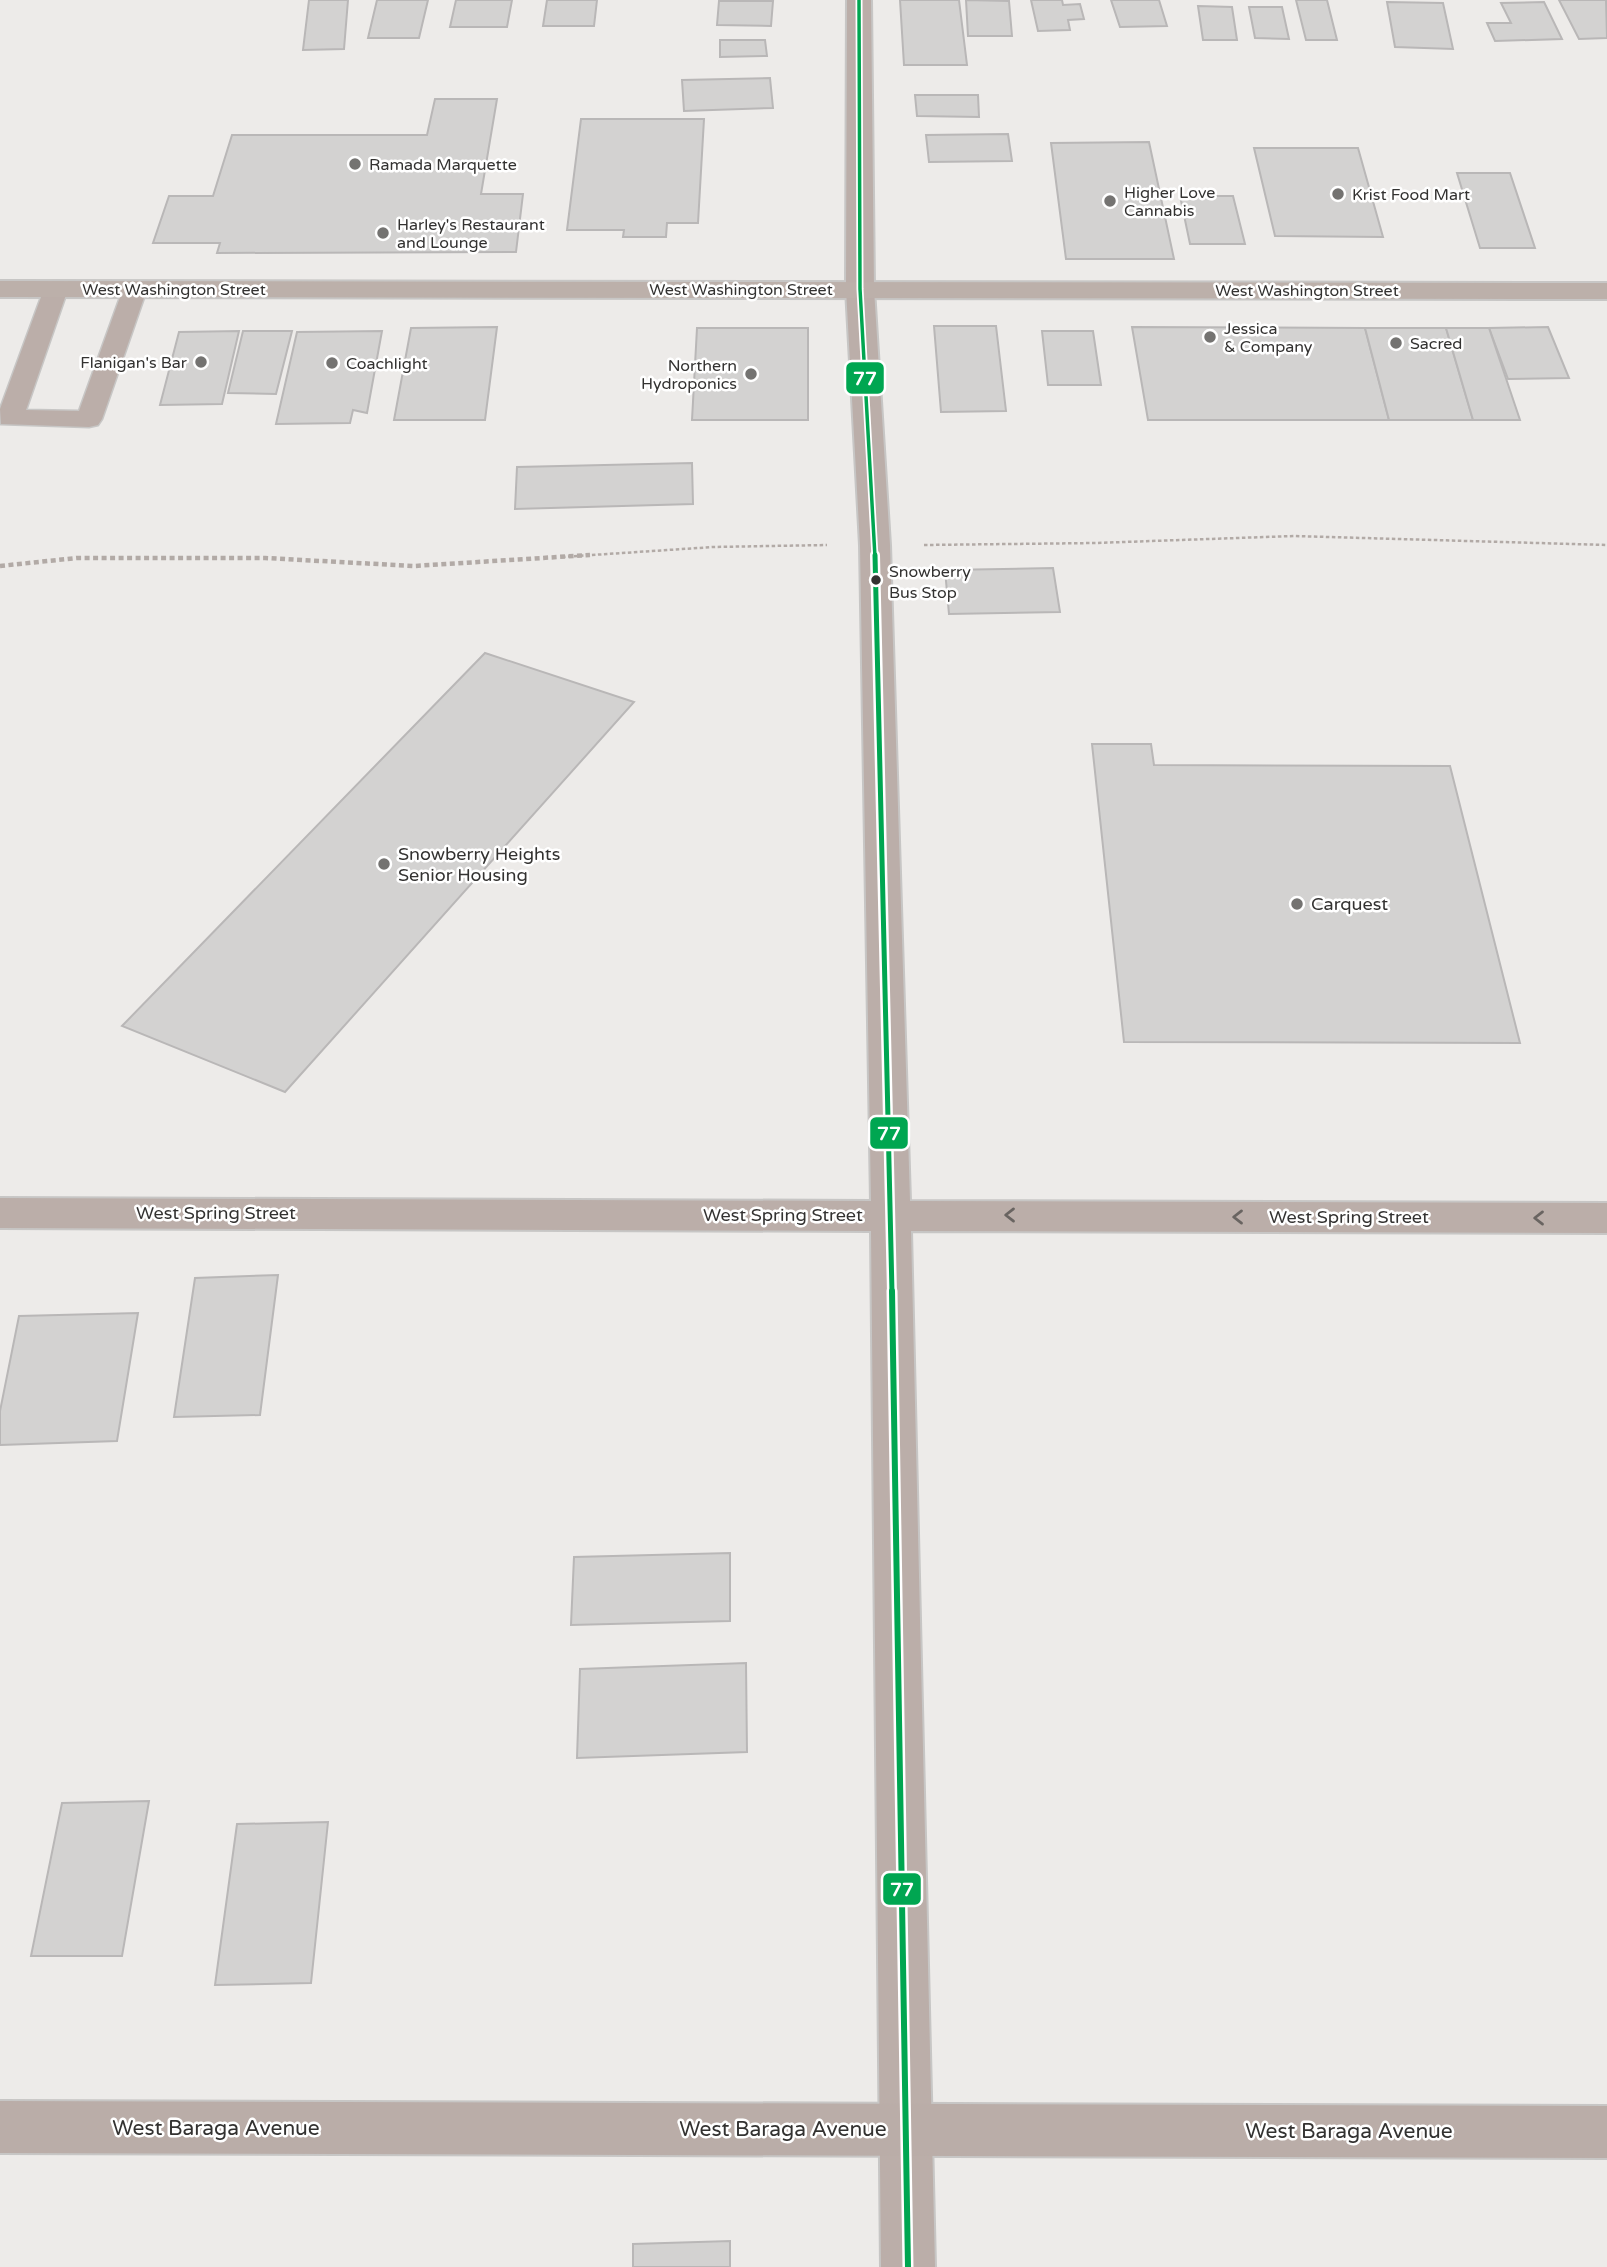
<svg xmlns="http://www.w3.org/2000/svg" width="1607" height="2267" font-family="'Varela Round',sans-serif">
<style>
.building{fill:#d3d2d1;stroke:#b9b7b7;stroke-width:2}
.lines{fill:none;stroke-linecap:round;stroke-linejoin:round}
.lane-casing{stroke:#c7c6c5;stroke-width:3}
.street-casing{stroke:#c7c6c5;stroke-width:4}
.secondary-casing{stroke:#c7c6c5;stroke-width:4}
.primary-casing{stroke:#c7c6c5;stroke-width:4}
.path-far1{stroke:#b2aaa6;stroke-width:2.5;stroke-dasharray:3.5 2.5;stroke-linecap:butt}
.path{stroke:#b2aaa6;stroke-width:4.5;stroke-dasharray:5 3.5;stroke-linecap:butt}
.lane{fill:#bbaea9;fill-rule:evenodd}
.street{fill:#bbaea9;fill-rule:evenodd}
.secondary{fill:#baada8;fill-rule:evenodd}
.primary{fill:#bcb0aa;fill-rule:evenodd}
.bus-1-far2-casing{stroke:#fff;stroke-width:7}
.bus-1-far1-casing{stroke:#fff;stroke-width:10}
.bus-1-casing{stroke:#fff;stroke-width:11}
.bus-1-far2{stroke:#00a651;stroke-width:3.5}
.bus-1-far1{stroke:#00a651;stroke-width:5}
.bus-1{stroke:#00a651;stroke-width:6}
.oneway{stroke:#696461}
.poi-dot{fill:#747371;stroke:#fff;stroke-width:2.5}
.bus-dot{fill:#333231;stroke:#fff;stroke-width:2.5}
.labels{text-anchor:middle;stroke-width:5;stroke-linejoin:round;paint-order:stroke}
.far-poi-label{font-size:16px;fill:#333231;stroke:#fff;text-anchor:start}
.far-street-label{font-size:16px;fill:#333231;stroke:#fff}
.bus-label{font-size:16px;fill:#333231;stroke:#fff;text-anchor:start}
.poi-label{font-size:18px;fill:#333231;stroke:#fff;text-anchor:start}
.street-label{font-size:18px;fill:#333231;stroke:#fff}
.near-street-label{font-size:21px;fill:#333231;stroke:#fff}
.line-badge{stroke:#fff;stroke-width:2.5}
.badge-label{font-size:19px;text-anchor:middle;font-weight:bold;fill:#fff}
</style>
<rect width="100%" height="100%" fill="#edebe9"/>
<g class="building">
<polygon points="309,0 348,0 344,49 303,50"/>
<polygon points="377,0 428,0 419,38 368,38"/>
<polygon points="456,0 512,0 507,27 450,27"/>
<polygon points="547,0 597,0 594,26 543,26"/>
<polygon points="900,0 959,0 967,65 904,65"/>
<polygon points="966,0 1009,1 1012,36 968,36"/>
<polygon points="1031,0 1062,0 1063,5 1080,4 1084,19 1068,20 1070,30 1038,31"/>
<polygon points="1111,0 1159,0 1167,26 1120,27"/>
<polygon points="1296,0 1327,0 1337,40 1306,40"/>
<polygon points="1559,0 1606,0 1607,38 1579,39"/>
<polygon points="719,1 773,1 771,26 717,25"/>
<polygon points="1387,2 1443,3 1453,49 1395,47"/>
<polygon points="1544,2 1562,39 1495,41 1487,23 1511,23 1501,3"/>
<polygon points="1198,6 1232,7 1237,40 1203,40"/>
<polygon points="1249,7 1282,7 1289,39 1255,38"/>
<polygon points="720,40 765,40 767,56 720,57"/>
<polygon points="770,78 773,108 684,111 682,80"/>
<polygon points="915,95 978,95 979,117 917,116"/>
<polygon points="435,99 497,99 481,194 523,194 516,252 217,253 220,243 153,243 169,196 213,196 232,135 427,135"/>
<polygon points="581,119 704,119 698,223 667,223 666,237 623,237 624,230 567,230"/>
<polygon points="1008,134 1012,161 929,162 926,135"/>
<polygon points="1149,142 1174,259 1066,259 1051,143"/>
<polygon points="1254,148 1358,148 1383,237 1275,236"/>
<polygon points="1457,173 1510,173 1535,248 1480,248"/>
<polygon points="1180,196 1233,196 1245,244 1190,244"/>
<polygon points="934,326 996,326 1006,411 941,412"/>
<polygon points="497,327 485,420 394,420 411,328"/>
<polygon points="1132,327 1365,328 1389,420 1148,420"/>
<polygon points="1548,327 1569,378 1508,379 1489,328"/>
<polygon points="697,328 808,328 808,420 692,420"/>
<polygon points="1365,328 1446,328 1473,420 1389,420"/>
<polygon points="1446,328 1489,328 1520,420 1473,420"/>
<polygon points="239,331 222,404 160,405 179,332"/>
<polygon points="243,331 292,331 276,394 228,393"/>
<polygon points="382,331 367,413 353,410 350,423 276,424 297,332"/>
<polygon points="1042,331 1093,331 1101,385 1048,385"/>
<polygon points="692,463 693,504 515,509 517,467"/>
<polygon points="1053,568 1060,612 949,614 945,570"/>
<polygon points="485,653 634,702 285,1092 122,1026"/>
<polygon points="1092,744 1151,744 1154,765 1450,766 1520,1043 1124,1042"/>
<polygon points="278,1275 260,1415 174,1417 195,1278"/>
<polygon points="138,1313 117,1441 0,1445 0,1411 19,1316"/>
<polygon points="730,1553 730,1621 571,1625 574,1557"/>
<polygon points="746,1663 747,1752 577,1758 580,1669"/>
<polygon points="149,1801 122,1956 31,1956 62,1803"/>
<polygon points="328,1822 311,1983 215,1985 237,1824"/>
<polygon points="730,2241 730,2267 633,2267 633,2244"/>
</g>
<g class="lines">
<defs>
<polygon id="lane" points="56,282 65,284 68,289 26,410 79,411 123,289 126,284 135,282 144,284 147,289 102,419 98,425 89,427 1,424 0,409 44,289 47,284"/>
<polygon id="street" points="847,0 871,0 874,289 890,545 910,1201 1607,1203 1607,1233 911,1231 935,2267 881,2267 871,1231 0,1228 0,1198 871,1201 860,545 846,289"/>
<polygon id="secondary" points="0,2101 1607,2106 1607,2158 0,2153"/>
<polygon id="primary" points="0,281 1607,283 1607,299 0,297"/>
</defs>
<use href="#lane" class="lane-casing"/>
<use href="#street" class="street-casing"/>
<use href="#secondary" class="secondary-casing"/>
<use href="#primary" class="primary-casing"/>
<g class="path-far1">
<polyline points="924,545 1095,543 1294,536 1607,545"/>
<polyline points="562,557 713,547 827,545"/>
</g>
<polyline class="path" points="0,566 77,558 265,558 414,566 590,555"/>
<use href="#lane" class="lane"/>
<use href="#street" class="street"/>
<use href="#secondary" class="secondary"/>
<use href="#primary" class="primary"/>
<defs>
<polyline id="bus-1-far2" points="859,0 860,289 875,557"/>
<polyline id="bus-1-far1" points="875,555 892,1293"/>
<polyline id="bus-1" points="892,1291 908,2267"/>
</defs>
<use href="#bus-1-far2" class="bus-1-far2-casing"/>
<use href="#bus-1-far1" class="bus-1-far1-casing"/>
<use href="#bus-1" class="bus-1-casing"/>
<use href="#bus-1-far2" class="bus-1-far2"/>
<use href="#bus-1-far1" class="bus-1-far1"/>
<use href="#bus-1" class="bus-1"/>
</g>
<defs><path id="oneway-chevron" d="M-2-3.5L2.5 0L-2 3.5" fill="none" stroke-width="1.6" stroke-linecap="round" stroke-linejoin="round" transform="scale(1.75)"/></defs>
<g class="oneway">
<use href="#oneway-chevron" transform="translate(1010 1215) rotate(-180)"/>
<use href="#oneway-chevron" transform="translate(1238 1217) rotate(-180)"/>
<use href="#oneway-chevron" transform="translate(1539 1218) rotate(-180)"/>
</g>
<g class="poi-dot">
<circle cx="355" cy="164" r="7"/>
<circle cx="1338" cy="194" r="7"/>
<circle cx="1110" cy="201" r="7"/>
<circle cx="383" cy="233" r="7"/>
<circle cx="1210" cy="337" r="7"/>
<circle cx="1396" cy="343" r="7"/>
<circle cx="201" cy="362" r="7"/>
<circle cx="332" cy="363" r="7"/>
<circle cx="751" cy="374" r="7"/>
<circle cx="384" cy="864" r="7"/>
<circle cx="1297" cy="904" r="7"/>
</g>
<circle class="bus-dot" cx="876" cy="580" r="6"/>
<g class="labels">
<g class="far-poi-label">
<text x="369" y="170">Ramada Marquette</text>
<text x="1124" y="198">Higher Love<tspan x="1124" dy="18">Cannabis</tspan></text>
<text x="1352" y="200">Krist Food Mart</text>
<text x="397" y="230">Harley's Restaurant<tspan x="397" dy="18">and Lounge</tspan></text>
<text x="1224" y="334">Jessica<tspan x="1224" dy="18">&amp; Company</tspan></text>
<text x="1410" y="349">Sacred</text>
<text x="187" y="368" text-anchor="end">Flanigan's Bar</text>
<text x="346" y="369">Coachlight</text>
<text x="737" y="371" text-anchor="end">Northern<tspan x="737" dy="18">Hydroponics</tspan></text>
</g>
<g class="far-street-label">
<text x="174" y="295">West Washington Street</text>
<text x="741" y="295">West Washington Street</text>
<text x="1307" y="296">West Washington Street</text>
</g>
<g class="bus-label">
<text x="889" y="577">Snowberry<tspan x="889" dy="21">Bus Stop</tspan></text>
</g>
<g class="poi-label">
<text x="398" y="860">Snowberry Heights<tspan x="398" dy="21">Senior Housing</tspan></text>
<text x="1311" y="910">Carquest</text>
</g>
<g class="street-label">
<text x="216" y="1219">West Spring Street</text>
<text x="783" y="1221">West Spring Street</text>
<text x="1349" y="1223">West Spring Street</text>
</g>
<g class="near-street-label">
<text x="216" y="2135">West Baraga Avenue</text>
<text x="783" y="2136">West Baraga Avenue</text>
<text x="1349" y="2138">West Baraga Avenue</text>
</g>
</g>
<g class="line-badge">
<rect x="845" y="361" width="40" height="34" rx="7" fill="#00a651"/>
<rect x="869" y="1116" width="40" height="34" rx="7" fill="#00a651"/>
<rect x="882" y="1872" width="40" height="34" rx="7" fill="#00a651"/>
</g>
<g class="badge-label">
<text x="865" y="385">77</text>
<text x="889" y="1140">77</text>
<text x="902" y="1896">77</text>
</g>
</svg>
